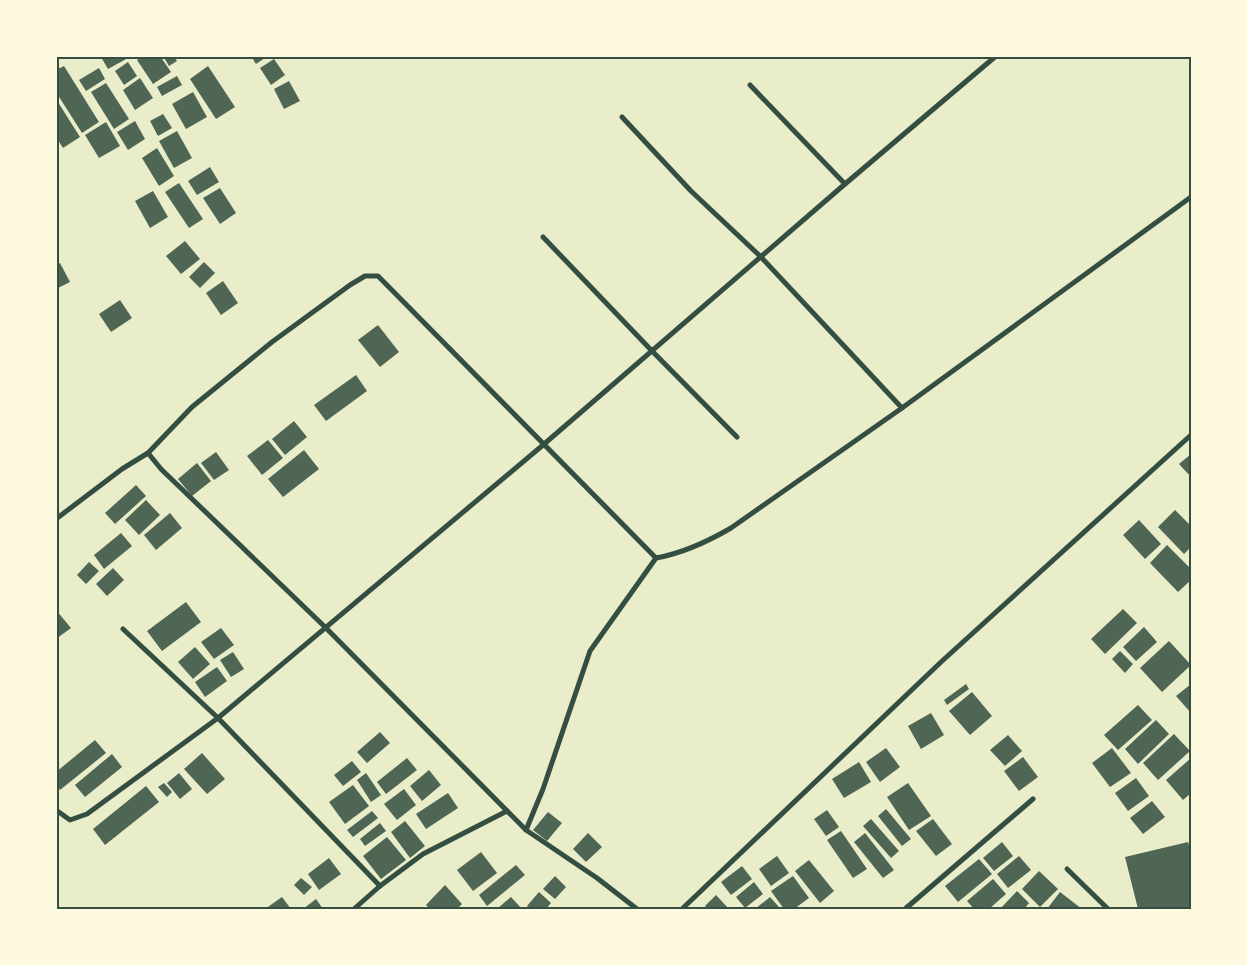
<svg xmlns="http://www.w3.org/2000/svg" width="1247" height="965" font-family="'Libre Baskerville',serif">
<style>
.building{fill:#4f6655}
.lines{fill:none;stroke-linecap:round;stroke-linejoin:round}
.minor{stroke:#344e41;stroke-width:5}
.neatline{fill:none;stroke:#344e41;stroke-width:2}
</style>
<rect width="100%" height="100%" fill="#e9edc9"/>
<g class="building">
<polygon points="127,56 128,58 108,69 101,57"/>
<polygon points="143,56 160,56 171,72 153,84 137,60"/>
<polygon points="163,56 174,56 177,61 169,66"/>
<polygon points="251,56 268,56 256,64"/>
<polygon points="274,59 285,75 271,85 260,68"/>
<polygon points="128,62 137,76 124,85 115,71"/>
<polygon points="64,66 99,122 82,133 56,92 56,70"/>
<polygon points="208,66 235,107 216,119 190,79"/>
<polygon points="99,68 105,79 86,91 79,80"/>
<polygon points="177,76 182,85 162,96 157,87"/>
<polygon points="140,78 153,98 135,110 123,90"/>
<polygon points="289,81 300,101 284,109 274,89"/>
<polygon points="106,83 129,119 114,129 91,92"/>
<polygon points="193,92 207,117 186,129 172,104"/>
<polygon points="56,99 80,137 63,148 56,137"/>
<polygon points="163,114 172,128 158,136 150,121"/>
<polygon points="135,121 145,139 128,150 117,132"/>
<polygon points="106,122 120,146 99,158 85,135"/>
<polygon points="177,131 192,158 174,168 159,141"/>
<polygon points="157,148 174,176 159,186 142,158"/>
<polygon points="210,167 219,182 197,195 188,181"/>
<polygon points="179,183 203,219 189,228 165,192"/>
<polygon points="220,188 236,213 220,224 203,198"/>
<polygon points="153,191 168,217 150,228 135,201"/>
<polygon points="185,241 200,259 181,274 166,256"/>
<polygon points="204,262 215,273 200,288 189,277"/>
<polygon points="60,263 70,282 56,289 56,265"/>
<polygon points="223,281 238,303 221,315 206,293"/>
<polygon points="120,300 132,318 111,332 99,314"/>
<polygon points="378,325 399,352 380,367 358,340"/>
<polygon points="356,375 367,391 326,421 314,405"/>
<polygon points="294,421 307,437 285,455 272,439"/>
<polygon points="268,440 283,458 262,475 247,456"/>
<polygon points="304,450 319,469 283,497 268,479"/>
<polygon points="216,452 229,470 214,480 201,463"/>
<polygon points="1191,454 1191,477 1179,464"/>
<polygon points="197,463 211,481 192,496 178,479"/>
<polygon points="136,485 146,496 115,524 105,513"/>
<polygon points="146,500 160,515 139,535 125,520"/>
<polygon points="1175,510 1191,526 1191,547 1184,554 1158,527"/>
<polygon points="170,513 182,528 156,550 144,535"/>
<polygon points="1139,520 1161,544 1145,559 1123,535"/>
<polygon points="121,533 132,546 104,569 94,555"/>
<polygon points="1167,545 1191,569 1191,580 1178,592 1150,563"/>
<polygon points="89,562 99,571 86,584 77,575"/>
<polygon points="113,568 124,580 107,596 96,584"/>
<polygon points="186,602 201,622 162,651 147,631"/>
<polygon points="1123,609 1137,623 1105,654 1091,639"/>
<polygon points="56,610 71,628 56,639"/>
<polygon points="1144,627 1157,642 1136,661 1123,647"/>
<polygon points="221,628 234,645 214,659 201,642"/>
<polygon points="1169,641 1191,665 1162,692 1140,668"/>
<polygon points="195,647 210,664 193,679 178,662"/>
<polygon points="1120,651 1133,664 1125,673 1112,659"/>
<polygon points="233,652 244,669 231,677 220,660"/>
<polygon points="217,667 227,681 205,697 195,682"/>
<polygon points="966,684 969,689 947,705 944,700"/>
<polygon points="1191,684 1191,713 1176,696"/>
<polygon points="972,692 992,716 970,735 949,711"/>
<polygon points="1138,705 1152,720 1118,750 1104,735"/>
<polygon points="931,713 944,735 921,749 908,726"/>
<polygon points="1156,720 1169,734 1138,764 1125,749"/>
<polygon points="380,732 390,743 367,763 357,752"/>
<polygon points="1174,734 1190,751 1158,780 1143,763"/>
<polygon points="1008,735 1022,751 1005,766 990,750"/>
<polygon points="95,740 106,753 60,790 56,784 56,772"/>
<polygon points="886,748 900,767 880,782 866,762"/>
<polygon points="1112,748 1131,773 1110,787 1092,763"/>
<polygon points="202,753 225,779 207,794 184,769"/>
<polygon points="112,754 122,767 85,797 75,785"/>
<polygon points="1023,757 1038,777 1019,791 1004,771"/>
<polygon points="407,758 417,770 386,794 377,782"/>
<polygon points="1191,758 1191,793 1183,800 1166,780"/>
<polygon points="352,761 361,772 343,786 334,775"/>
<polygon points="859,762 871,782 844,798 832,779"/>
<polygon points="429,770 441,785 422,801 410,786"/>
<polygon points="179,773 192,789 180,799 167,783"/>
<polygon points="366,773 381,795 371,802 357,780"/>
<polygon points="1136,778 1149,796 1128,811 1115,793"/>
<polygon points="164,783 172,792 167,797 158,787"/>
<polygon points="908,783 931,816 909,830 887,797"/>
<polygon points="353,785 369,806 345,824 329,802"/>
<polygon points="146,786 159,802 105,845 93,829"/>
<polygon points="404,789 416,805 397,820 384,804"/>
<polygon points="448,793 458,808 426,829 416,814"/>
<polygon points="1152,801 1165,817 1143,834 1130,818"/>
<polygon points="886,809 911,839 902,846 878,816"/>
<polygon points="827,810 839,827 826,836 814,819"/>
<polygon points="372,811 378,818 353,837 347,830"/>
<polygon points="548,812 562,823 547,841 533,830"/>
<polygon points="871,819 899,851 891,858 863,826"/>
<polygon points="933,819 952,844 936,856 916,831"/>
<polygon points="405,821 425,846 410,858 391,832"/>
<polygon points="380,823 386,831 365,846 360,839"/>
<polygon points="841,831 867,869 853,878 827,840"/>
<polygon points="588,833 602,847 586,862 573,849"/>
<polygon points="865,833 894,870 883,878 854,842"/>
<polygon points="387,837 406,860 381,879 363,856"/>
<polygon points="1002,842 1013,856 994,871 983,858"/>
<polygon points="1188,842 1191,852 1191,909 1138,909 1125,857"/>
<polygon points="481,852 497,873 473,891 457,870"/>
<polygon points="777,856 789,873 771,886 759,869"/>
<polygon points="1019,856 1031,870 1008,888 997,874"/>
<polygon points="329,858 341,874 319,890 308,874"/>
<polygon points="979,859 992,874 958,902 945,886"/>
<polygon points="809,860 834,891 820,903 795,871"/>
<polygon points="516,865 525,875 487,906 479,895"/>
<polygon points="742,866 752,879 731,895 721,882"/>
<polygon points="1039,871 1058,889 1040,907 1022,889"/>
<polygon points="555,876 566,887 555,899 543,889"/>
<polygon points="793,876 809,898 794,909 784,909 771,891"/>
<polygon points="301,878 312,887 304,895 294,885"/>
<polygon points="993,879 1006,894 989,909 974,909 967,901"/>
<polygon points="754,882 763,894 745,908 736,897"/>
<polygon points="445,885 462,904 457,909 430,909 426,905"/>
<polygon points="1017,891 1029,903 1024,909 1000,909"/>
<polygon points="539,892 551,903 546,909 530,909 527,906"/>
<polygon points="1060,892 1082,909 1047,909"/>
<polygon points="716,895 729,909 707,909 705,906"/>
<polygon points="282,897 291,909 265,909"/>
<polygon points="511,897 522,909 499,909 498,908"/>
<polygon points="770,897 779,907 777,909 755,909"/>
<polygon points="316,899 323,909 303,909"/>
</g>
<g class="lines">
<g class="minor">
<polyline points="750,85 845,184"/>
<polyline points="622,117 691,191 760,256 902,408"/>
<polyline points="543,237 653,352 737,437"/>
<polyline points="148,453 161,469 325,627 526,830 597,878 637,909"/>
<path d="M56 519 122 469 148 453 192 407 272 342 350 285 365 276H378L656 558C684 553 707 542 731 528L902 408 1191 197"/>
<polyline points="123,629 218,718 380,886"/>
<polyline points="56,810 70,820 87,814 218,718 543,445 845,184 996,56"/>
<polyline points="526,830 543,789 590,651 656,558"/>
<polyline points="1067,869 1108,909"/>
<polyline points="354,909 380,886 423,854 507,811"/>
<polyline points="682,909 941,662 1191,435"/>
<polyline points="905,909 1033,799"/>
</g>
</g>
<rect width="1247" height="965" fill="none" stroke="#fefae0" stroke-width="115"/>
<rect x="58" y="58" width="1132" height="850" class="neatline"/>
</svg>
